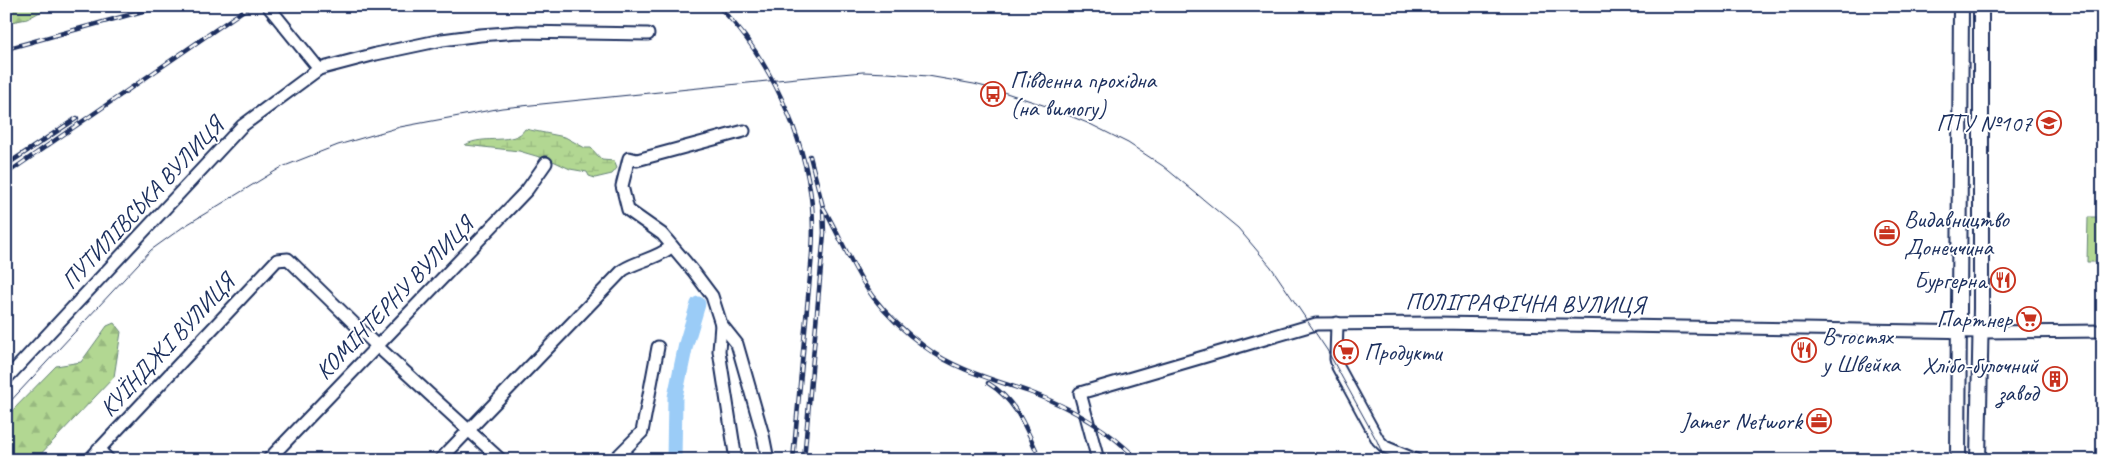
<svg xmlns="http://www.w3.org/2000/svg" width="2109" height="466" font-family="Caveat,sans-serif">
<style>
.forest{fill:url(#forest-firs);stroke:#668378}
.wetland{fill:url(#wetland-marsh);stroke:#668378}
.pitch{fill:#b2d792;stroke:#668378}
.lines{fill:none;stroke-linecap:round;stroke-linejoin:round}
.river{stroke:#9bccf7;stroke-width:15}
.minor-casing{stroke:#1b2f5e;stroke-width:15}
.major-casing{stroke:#1b2f5e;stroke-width:18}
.minor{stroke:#fff;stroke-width:11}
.major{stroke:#fff;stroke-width:14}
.tram{stroke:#1b2f5e;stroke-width:1}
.rail-casing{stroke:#1b2f5e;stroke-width:4.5}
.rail{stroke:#fff;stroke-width:2.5;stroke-dasharray:8;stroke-linecap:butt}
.labels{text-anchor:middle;stroke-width:4;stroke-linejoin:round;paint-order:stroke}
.poi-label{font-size:24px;fill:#1b2f5e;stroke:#fff;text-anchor:end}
.street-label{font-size:24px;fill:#1b2f5e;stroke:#fff}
</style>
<defs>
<pattern id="forest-firs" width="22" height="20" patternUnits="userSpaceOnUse" patternTransform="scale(1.25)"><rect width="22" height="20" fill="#b2d792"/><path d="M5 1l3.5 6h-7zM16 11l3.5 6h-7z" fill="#98b980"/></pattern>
<pattern id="wetland-marsh" width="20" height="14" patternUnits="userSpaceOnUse" patternTransform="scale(1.25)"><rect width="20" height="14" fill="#b2d792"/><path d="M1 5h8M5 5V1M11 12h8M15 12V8" fill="none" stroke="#98b980"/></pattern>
</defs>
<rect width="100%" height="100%" fill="#fff"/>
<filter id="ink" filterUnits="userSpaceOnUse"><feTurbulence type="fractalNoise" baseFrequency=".02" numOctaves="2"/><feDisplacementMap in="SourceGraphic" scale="10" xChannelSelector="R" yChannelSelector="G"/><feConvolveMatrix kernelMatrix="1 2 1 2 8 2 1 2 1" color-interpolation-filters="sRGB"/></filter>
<g filter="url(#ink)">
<g class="forest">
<polygon points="6,6 51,6 27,19 6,23"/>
<polygon points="114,323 121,332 114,377 35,460 6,460 6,417 56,366 81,362 107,326"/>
</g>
<path class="wetland" d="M525 129 565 137 585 148H591L602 160 614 161 617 168 612 174 595 178 589 176 587 172 570 169 553 161 519 151 465 145C483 134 515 146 525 129Z"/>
<polygon class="pitch" points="2088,217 2103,217 2103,262 2087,262"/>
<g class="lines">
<polyline class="river" points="674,460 675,397 686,344 698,304"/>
<defs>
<g id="minor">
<polyline points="268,6 319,69"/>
<polyline points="744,131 637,160 629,158 622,186 628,210 662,234 694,272 712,296 721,324 737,344 763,435 768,460"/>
<polyline points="1337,323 1336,359 1338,367 1378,440 1385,447 1416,460"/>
<polyline points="721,324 719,351 736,460"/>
<polyline points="6,379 242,126 319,69 376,54 442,40 480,35 518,32 648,34"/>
<polyline points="98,449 109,460"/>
<polyline points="89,460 277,260 288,259 377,346 501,460"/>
<polyline points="268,460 527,190 546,163"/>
<path d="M440 460 623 270C639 260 657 259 672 246"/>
<polyline points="614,460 642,432 658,347"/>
<polyline points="1098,460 1080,393 1316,324 1437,323 1980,332 2103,331"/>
</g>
<g id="major">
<polyline points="1958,460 1961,6"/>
<polyline points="1978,460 1981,308 1981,6"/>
</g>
</defs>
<use href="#minor" class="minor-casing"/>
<use href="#major" class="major-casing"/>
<use href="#minor" class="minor"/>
<use href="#major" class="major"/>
<polyline class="tram" points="6,406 151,250 183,227 282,167 338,145 400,127 502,108 797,78 863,72 888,73 928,76 974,84 994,89 1043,105 1090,124 1128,143 1163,166 1238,228 1271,267 1327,350 1377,441 1385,460"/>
<defs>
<g id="rail">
<path d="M718 6C768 54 805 136 812 205 815 240 810 274 807 308 802 359 798 409 793 460"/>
<polyline points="6,49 161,6"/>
<polyline points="6,165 77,118"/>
<polyline points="6,174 250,6"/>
<path d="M823 207C840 236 853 270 873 297 888 316 906 333 925 347 957 371 996 380 1032 393 1072 408 1108 429 1138 460"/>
<path d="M988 383C1014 399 1024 423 1036 450"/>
<polyline points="804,460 824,233 823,207 810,156"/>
</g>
</defs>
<use href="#rail" class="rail-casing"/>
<use href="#rail" class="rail"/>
</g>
</g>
<defs>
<symbol id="bus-ring" viewBox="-11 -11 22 22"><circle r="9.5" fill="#fff" stroke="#c8321e" stroke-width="1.5"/><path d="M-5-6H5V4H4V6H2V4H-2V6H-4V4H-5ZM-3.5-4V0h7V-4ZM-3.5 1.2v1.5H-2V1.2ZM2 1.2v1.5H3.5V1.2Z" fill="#c8321e"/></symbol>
<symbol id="university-ring" viewBox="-11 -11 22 22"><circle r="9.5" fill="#fff" stroke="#c8321e" stroke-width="1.5"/><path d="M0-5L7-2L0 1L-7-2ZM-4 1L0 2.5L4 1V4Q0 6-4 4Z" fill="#c8321e"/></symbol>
<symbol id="office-ring" viewBox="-11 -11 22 22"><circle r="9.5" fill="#fff" stroke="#c8321e" stroke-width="1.5"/><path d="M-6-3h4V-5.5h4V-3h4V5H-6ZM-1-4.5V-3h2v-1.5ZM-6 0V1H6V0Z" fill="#c8321e"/></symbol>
<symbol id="restaurant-ring" viewBox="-11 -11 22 22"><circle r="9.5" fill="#fff" stroke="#c8321e" stroke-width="1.5"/><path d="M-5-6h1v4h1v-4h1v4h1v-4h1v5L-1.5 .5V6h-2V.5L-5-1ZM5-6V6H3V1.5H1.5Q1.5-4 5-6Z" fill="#c8321e"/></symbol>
<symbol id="supermarket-ring" viewBox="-11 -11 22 22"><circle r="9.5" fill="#fff" stroke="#c8321e" stroke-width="1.5"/><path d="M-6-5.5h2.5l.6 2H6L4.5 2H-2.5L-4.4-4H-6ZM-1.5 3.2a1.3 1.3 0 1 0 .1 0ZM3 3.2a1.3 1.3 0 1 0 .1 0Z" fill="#c8321e"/></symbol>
<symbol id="building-ring" viewBox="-11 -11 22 22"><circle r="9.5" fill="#fff" stroke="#c8321e" stroke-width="1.5"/><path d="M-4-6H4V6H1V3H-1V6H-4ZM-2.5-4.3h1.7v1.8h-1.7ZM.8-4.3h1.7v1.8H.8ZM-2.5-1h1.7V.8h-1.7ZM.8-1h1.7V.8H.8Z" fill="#c8321e"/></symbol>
</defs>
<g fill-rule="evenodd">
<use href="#bus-ring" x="979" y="80" width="28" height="28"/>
<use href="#university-ring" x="2035" y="109" width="28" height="28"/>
<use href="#office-ring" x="1873" y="219" width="28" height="28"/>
<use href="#restaurant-ring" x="1989" y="266" width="28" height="28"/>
<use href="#supermarket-ring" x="2015" y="305" width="28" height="28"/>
<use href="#restaurant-ring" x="1790" y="336" width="28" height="28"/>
<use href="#supermarket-ring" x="1332" y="338" width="28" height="28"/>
<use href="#building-ring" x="2041" y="365" width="28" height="28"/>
<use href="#office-ring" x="1805" y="407" width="28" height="28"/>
</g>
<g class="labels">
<g class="poi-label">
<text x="1010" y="88" text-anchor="start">Південна прохідна<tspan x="1010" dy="28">(на вимогу)</tspan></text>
<text x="2032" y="131">ПТУ №107</text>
<text x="1904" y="227" text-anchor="start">Видавництво<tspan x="1904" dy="28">Донеччина</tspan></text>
<text x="1986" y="288">Бургерна</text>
<text x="2012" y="327">Партнер</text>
<text x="1822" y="344" text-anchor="start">В гостях<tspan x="1822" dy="28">у Швейка</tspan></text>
<text x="1364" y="360" text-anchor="start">Продукти</text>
<text x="2038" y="373">Хлібо-булочний<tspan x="2038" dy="28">завод</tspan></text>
<text x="1802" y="429">Jamer Network</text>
</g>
<g class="street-label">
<text transform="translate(142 203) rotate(-47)" y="8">ПУТИЛІВСЬКА ВУЛИЦЯ</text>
<text transform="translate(394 298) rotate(-46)" y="8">КОМІНТЕРНУ ВУЛИЦЯ</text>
<text transform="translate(1525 303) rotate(1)" y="8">ПОЛІГРАФІЧНА ВУЛИЦЯ</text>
<text transform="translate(167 345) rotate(-47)" y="8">КУЇНДЖІ ВУЛИЦЯ</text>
</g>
</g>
<rect width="2109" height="466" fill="none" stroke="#fff" stroke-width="25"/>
<rect x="12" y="12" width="2084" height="441" fill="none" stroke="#1b2f5e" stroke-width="2" filter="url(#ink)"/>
</svg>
